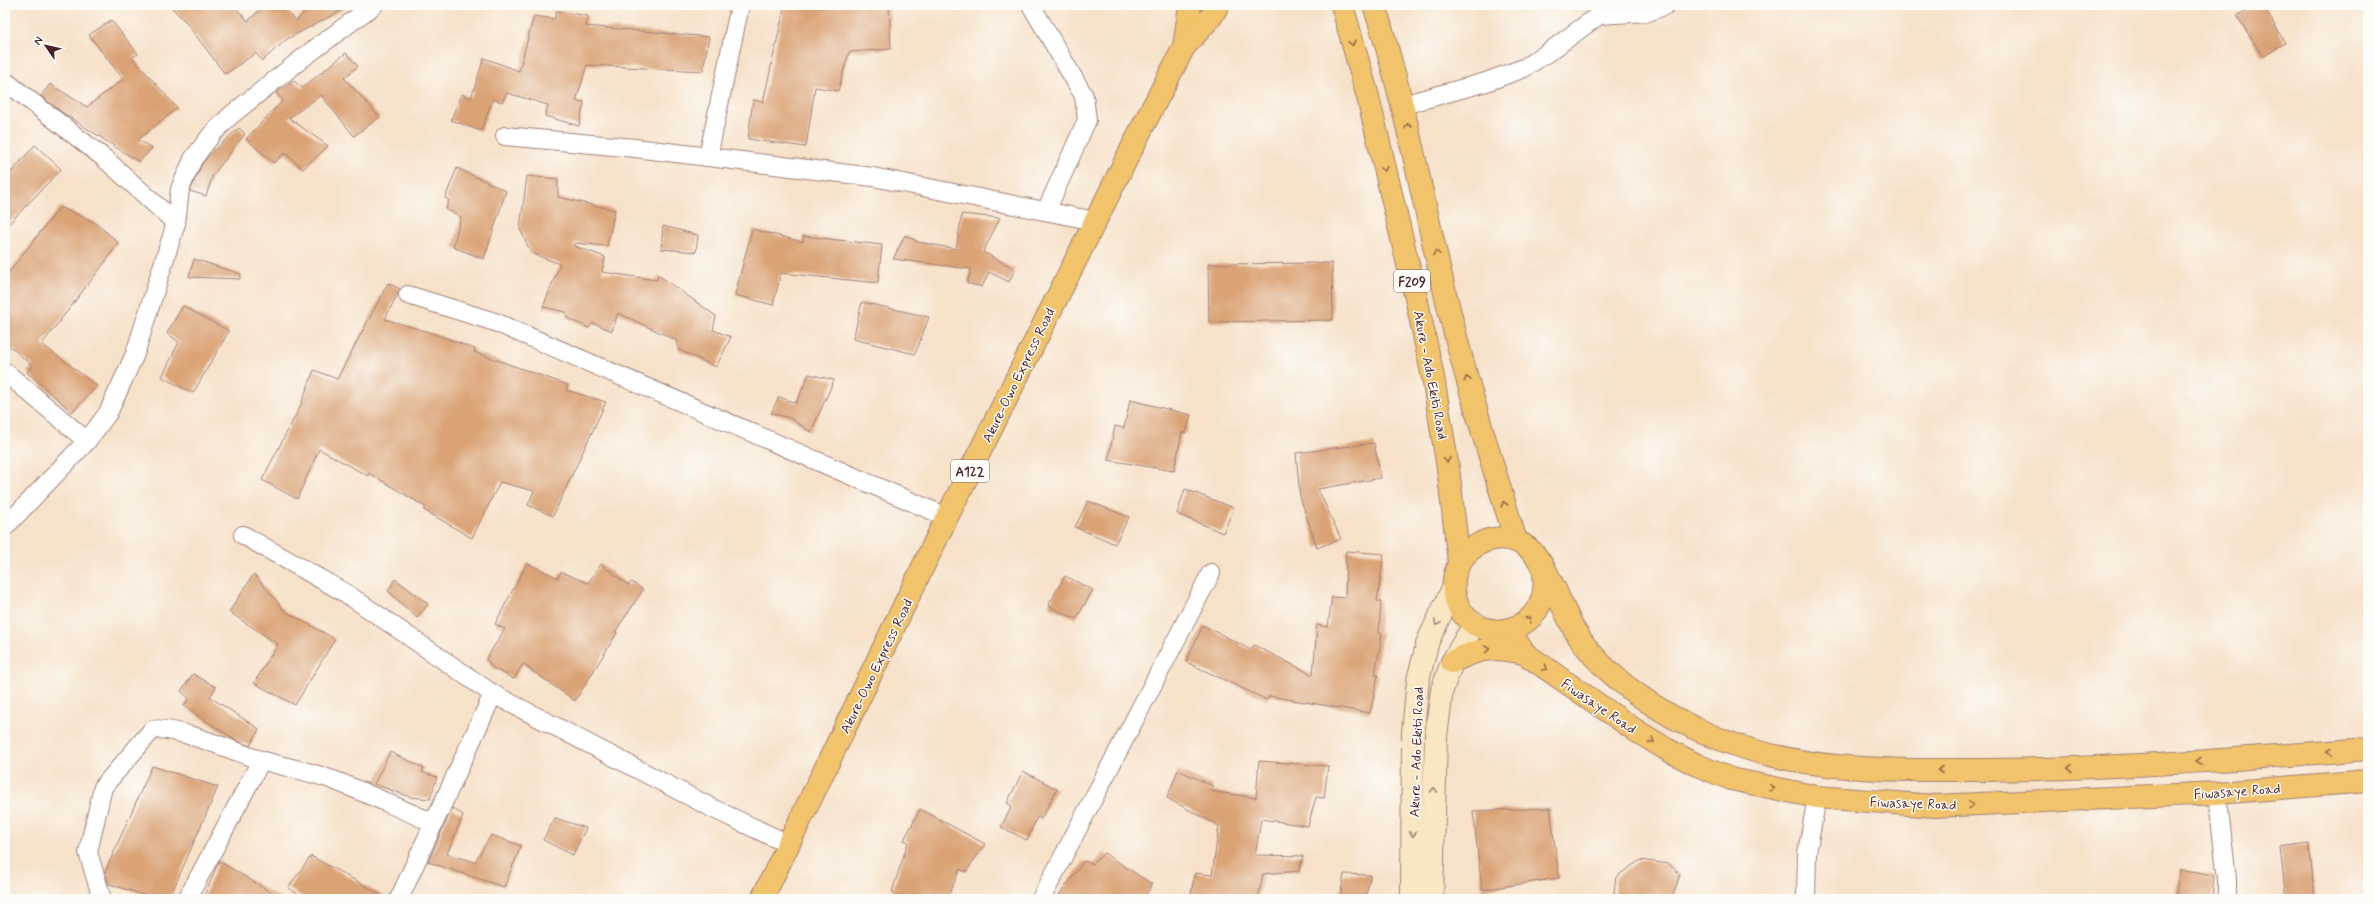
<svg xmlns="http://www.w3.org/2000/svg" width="2373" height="904" font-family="Mynerve,sans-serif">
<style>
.building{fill:#daa376}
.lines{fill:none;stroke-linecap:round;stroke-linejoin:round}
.street-casing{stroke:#a0807a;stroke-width:20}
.secondary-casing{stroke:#a0807a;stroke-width:24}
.primary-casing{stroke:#a0807a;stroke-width:24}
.highway-casing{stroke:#a0807a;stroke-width:24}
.street{stroke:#fff;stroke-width:18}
.secondary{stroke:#f9e7c3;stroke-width:22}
.primary{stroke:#f1c36a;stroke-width:22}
.highway{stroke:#f1c36a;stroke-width:22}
.oneway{stroke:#956947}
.oneway2{stroke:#a28377}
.labels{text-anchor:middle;stroke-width:3;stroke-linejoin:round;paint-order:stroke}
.shield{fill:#fdfcf7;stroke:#806168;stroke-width:1}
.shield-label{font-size:13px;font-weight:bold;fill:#4a1f2b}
.street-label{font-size:14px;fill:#4a1f2b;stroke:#fdfcf7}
</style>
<rect width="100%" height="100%" fill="#fdfcf7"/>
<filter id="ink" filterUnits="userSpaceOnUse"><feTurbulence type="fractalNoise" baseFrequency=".025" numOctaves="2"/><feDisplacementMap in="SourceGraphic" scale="8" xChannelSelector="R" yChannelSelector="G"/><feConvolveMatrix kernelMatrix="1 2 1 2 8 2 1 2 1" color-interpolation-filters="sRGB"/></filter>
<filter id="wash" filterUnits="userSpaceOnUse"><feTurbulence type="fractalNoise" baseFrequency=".012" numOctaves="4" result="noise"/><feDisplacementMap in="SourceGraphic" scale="16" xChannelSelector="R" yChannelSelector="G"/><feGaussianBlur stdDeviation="0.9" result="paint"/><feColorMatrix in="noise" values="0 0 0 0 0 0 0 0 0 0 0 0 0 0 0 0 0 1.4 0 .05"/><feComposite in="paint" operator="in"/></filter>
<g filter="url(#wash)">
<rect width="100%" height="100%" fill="#f6e1c9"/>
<g id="blocks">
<g class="building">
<polygon points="169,5 233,5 248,21 266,5 281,5 296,21 311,5 352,5 287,39 262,61 256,53 225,74 185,21"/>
<polygon points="785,5 889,5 891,49 849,52 838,91 815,87 806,147 748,139 753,100 763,102"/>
<polygon points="2255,5 2263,5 2285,43 2263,57 2237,16"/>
<polygon points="556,11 588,16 586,26 709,37 703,71 587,65 576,101 584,102 579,126 545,116 548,105 507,93 502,102 493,99 481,131 451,120 461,94 471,98 484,58 519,71 534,16 555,19"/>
<polygon points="111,20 138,54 132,57 177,108 138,140 152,148 139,162 63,113 41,96 50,84 87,107 123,79 89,35"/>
<polygon points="346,53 358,66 344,78 380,117 354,136 321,95 289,118 328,146 303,169 285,153 274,163 246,139 283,100 276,93 294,81 302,88"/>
<polygon points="239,128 245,134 213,175 206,196 190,191 202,164 209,155"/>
<polygon points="35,145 61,169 5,228 5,179"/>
<polygon points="457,168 506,191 484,259 453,247 461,217 446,209 449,200 445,198"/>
<polygon points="527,176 558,179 558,197 615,210 607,246 574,243 574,246 605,257 602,272 657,280 658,275 716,316 713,330 731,337 716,367 679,350 676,340 618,313 612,331 593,323 589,328 567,318 566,312 543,307 560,264 531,253 520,229"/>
<polygon points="60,207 94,222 118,242 106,261 42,344 97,386 72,412 27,372 33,366 5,342 5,277"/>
<polygon points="962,214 1000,218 983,252 1015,269 1009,282 989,272 982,287 967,283 971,269 893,259 905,235 918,242 956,249"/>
<polygon points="663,226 698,235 696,252 661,249"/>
<polygon points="752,229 803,242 803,236 882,245 878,283 781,273 773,305 735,295"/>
<polygon points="194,259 241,274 240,279 189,277"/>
<polygon points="1332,263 1333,320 1209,322 1208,264"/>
<polygon points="388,283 400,289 385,319 435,334 475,349 474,352 568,385 566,390 606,402 553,516 528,505 534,491 500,482 472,538 424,510 426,507 369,473 368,476 319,449 297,499 262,480 300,407 314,370 337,379"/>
<polygon points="862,302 929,317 915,354 853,339"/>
<polygon points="183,306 229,331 193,393 162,377 179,342 167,333"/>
<polygon points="809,374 834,380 811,432 790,418 771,413 779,397 796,403"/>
<polygon points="1130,400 1191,415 1186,433 1182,432 1174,471 1108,460 1115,426 1124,428"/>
<polygon points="1374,443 1381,478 1318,489 1341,539 1317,548 1300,497 1296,453"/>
<polygon points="1185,489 1234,508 1223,533 1177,514"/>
<polygon points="1088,501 1129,517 1115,544 1075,527"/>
<polygon points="1346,551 1384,554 1377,601 1381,601 1379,633 1382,634 1375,675 1378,675 1370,713 1269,696 1267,700 1186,662 1203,625 1251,650 1254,645 1313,675 1317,625 1328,627 1332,597 1345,598"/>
<polygon points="527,563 558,578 561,572 588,583 601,564 628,585 632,582 643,590 615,632 617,633 575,701 523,664 514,679 493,668 486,659 505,629 495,624"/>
<polygon points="254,574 285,611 335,639 295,705 254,683 278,644 229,612"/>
<polygon points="1065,576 1093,590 1076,619 1048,606"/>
<polygon points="395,579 428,604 417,618 388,591"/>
<polygon points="193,674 216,687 210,697 259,729 250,746 235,740 184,706 189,698 181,691"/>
<polygon points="390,752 424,768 422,772 437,777 430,799 410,797 374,784"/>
<polygon points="1259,761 1328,766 1324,798 1316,797 1308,826 1261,819 1255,855 1303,856 1299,871 1263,874 1258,899 1190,899 1195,873 1212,875 1219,826 1167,798 1178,770 1213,786 1210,791 1256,798"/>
<polygon points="152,766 218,787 169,899 157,899 109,884 105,872"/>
<polygon points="1023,771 1057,789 1041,819 1037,817 1027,840 1001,827 1012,806 1007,803"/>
<polygon points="452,808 463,815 447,854 475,862 491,835 521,846 504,887 428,862"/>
<polygon points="1550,808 1559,878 1482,890 1473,811"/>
<polygon points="920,809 985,844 966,872 960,869 947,899 911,899 892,892 908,842 904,840"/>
<polygon points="555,818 586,828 573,855 543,840"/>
<polygon points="2309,843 2315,899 2286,899 2280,847"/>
<polygon points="1104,853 1152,884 1144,899 1056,899 1084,861 1093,864"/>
<polygon points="311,856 389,899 306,899 288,888"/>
<polygon points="1640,860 1669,864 1680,874 1672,899 1613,899 1616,877"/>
<polygon points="219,861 282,899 203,899"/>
<polygon points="2180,869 2214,875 2212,899 2175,899"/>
<polygon points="1344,874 1371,875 1365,899 1340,899"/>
</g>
</g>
</g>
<g filter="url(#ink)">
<use href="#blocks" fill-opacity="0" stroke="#a0807a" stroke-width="1"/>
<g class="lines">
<defs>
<g id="street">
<polyline points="1031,5 1084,96 1087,120 1046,211"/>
<polyline points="5,81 104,158 176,223"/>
<polyline points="1403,105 1486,82 1524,68 1553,49 1599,15 1648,12 1666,5"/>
<polyline points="505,136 635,148 873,177 1095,221"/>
<polyline points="708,157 740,5"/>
<polyline points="408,295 495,322 947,517"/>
<polyline points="5,372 87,441"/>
<polyline points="5,527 87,441 108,413 135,354 176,223 180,189 193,159 212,134 230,116 304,57 374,5"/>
<polyline points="243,535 347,594 493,694 716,810 790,845"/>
<polyline points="2217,793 2227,879 2227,899"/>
<path d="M102 899 88 852 103 787 152 730C172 725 229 749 251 757 278 766 306 770 333 780 367 793 400 809 434 823"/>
<polyline points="187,899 261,761"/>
<polyline points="399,899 493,694"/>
<polyline points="1041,899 1211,573"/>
<polyline points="1806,899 1807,853 1817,797"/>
</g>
<g id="secondary">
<polyline points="1412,899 1413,732 1418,680 1428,641 1453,588"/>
<polyline points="1432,899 1436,736 1442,690 1452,662 1475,623"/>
</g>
<g id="primary">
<polyline points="1342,5 1368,97 1417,302 1433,377 1448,468 1459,562"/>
<path d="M1374 5C1406 103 1423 205 1448 305 1467 385 1492 463 1516 541"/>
<path d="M1543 568C1557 638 1468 652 1455 596 1445 555 1494 521 1528 548 1547 563 1562 609 1575 631 1604 678 1662 715 1712 736 1799 773 1890 770 1984 770 2112 769 2240 759 2368 749"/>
<polyline points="1509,630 1524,653 1635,730 1666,749 1697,765 1731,779 1817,797 1935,806 2217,793 2368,781"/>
<path d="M1452 662C1479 648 1494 646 1524 653"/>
</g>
<g id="highway">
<polyline points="1184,47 1190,5"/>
<polyline points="762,899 947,517 1143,126 1184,47 1211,17 1218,5"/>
</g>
</defs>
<use href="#street" class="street-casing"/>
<use href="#secondary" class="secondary-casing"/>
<use href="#primary" class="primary-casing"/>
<use href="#highway" class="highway-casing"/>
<use href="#street" class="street"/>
<use href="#secondary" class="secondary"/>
<use href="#primary" class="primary"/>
<use href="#highway" class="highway"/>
</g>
<defs><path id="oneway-chevron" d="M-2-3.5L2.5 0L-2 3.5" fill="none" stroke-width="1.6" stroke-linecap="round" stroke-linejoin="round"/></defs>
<g class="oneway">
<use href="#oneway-chevron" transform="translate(1352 43) rotate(75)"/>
<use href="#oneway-chevron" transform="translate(1408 126) rotate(-102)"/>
<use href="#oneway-chevron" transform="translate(1384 169) rotate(77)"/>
<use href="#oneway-chevron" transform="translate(1436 253) rotate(-103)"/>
<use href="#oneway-chevron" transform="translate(1467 379) rotate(-104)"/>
<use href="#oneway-chevron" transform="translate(1447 460) rotate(82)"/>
<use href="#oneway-chevron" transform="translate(1504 504) rotate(-107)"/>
<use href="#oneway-chevron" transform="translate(1529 619) rotate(-42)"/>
<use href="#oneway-chevron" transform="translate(1487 649) rotate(-9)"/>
<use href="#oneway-chevron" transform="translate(1545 668) rotate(35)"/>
<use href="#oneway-chevron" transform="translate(1652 741) rotate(31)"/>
<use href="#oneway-chevron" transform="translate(2329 752) rotate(176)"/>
<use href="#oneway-chevron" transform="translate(2199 761) rotate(176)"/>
<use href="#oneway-chevron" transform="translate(2070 768) rotate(178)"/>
<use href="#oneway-chevron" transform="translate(1940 770) rotate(180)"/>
<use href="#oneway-chevron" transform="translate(1772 788) rotate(11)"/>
<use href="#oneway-chevron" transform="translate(1971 805) rotate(-2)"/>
</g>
<g class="oneway2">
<use href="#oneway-chevron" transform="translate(1437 623) rotate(115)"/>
<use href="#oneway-chevron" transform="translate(1434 790) rotate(-88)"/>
<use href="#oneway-chevron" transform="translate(1413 834) rotate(91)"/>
</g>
</g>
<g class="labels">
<g class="shield">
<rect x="1394" y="270" width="36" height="22" rx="3"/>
<rect x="951" y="460" width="38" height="22" rx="3"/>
</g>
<g class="shield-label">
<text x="1412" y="286">F209</text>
<text x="970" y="476">A122</text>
</g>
<g class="street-label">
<text transform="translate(1018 375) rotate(-64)" y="5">Akure-Owo Express Road</text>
<text transform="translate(1431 375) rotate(79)" y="5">Akure - Ado Ekiti Road</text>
<text transform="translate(876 666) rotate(-64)" y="5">Akure-Owo Express Road</text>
<text transform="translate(1599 706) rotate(34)" y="5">Fiwasaye Road</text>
<text transform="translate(1416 752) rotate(-88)" y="5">Akure - Ado Ekiti Road</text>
<text transform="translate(2237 791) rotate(-4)" y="5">Fiwasaye Road</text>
<text transform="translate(1913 803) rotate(2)" y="5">Fiwasaye Road</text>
</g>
</g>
<rect width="2373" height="904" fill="none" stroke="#fdfcf7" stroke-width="20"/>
<g transform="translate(46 46) rotate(304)" stroke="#fdfcf7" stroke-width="3" paint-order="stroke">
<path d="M0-3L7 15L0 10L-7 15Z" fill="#4a1f2b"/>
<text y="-6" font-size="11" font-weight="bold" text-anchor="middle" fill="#4a1f2b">N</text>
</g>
</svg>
